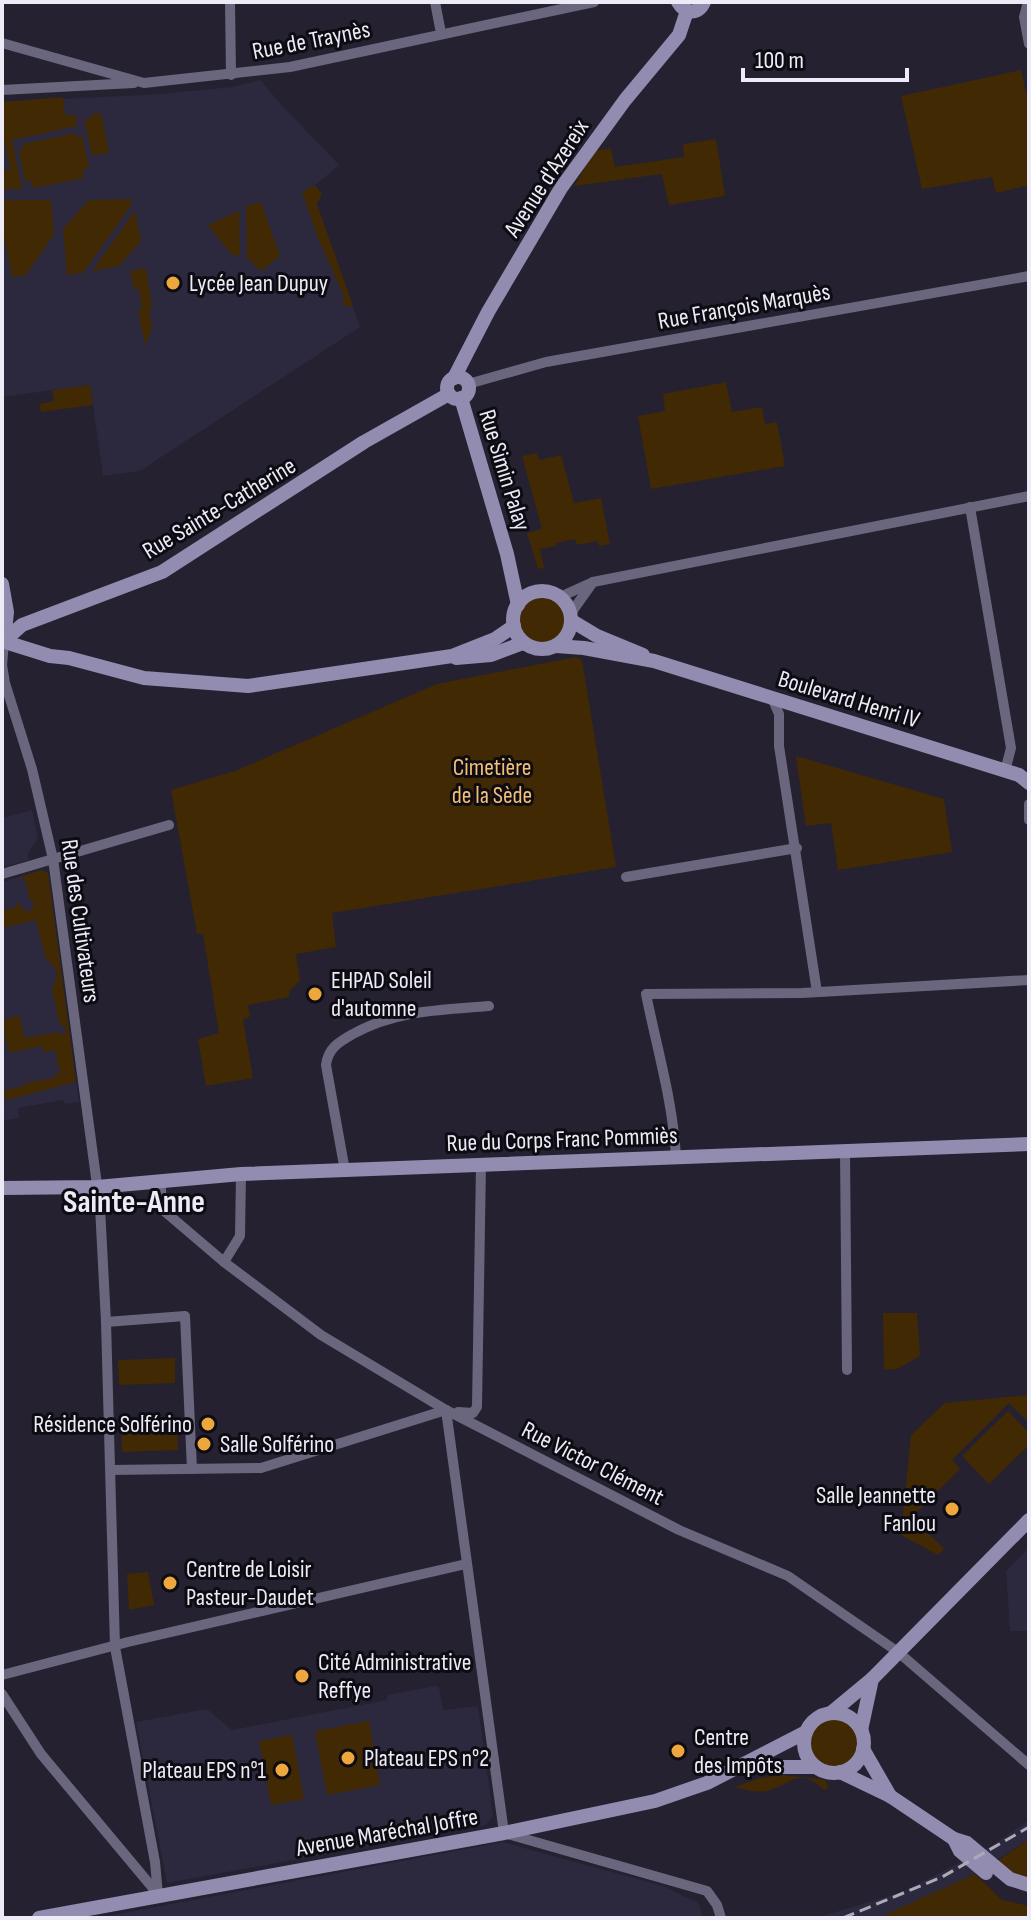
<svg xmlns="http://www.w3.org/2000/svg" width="1031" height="1920" font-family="'Sofia Sans Condensed',sans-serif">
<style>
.built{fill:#2c283e}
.green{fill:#412904}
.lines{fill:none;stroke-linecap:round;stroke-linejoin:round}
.street{stroke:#6a667d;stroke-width:10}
.secondary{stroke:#928cb1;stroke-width:14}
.rail{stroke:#acaab6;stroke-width:3;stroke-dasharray:12 6;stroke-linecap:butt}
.poi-dot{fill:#eea73d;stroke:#0d0c13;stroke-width:3}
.labels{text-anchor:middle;stroke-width:6;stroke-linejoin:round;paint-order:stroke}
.street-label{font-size:24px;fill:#edebf6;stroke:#0d0c13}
.poi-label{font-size:24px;fill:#edebf6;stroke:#0d0c13;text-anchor:start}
.park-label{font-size:24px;fill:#f6bf76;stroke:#0d0c13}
.district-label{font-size:32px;font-weight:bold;fill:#edebf6;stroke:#0d0c13}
</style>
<rect width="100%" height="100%" fill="#252131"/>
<g class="built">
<polygon points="261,80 277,100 339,165 311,189 360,327 140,471 103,476 90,385 2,397 2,102 161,94 232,87"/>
<polygon points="32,810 38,838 28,853 29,860 2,867 2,818"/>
<polygon points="42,870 48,873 79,1102 65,1104 63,1100 18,1108 19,1118 2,1121 2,882"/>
<polygon points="1029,1547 1029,1631 1010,1631 1006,1571"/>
<polygon points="435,1686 439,1687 443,1710 478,1706 493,1815 486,1825 167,1883 136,1722 207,1709 232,1730 387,1700 387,1695"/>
<polygon points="1029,1820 1029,1839 975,1874 901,1909 878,1918 816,1918 902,1892 990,1847"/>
<polygon points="503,1842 663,1886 698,1903 704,1918 97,1918"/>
</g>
<g class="green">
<polygon points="1021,70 1029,106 1029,185 996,193 992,177 922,189 901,96"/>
<polygon points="63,97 65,115 76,115 77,126 12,140 22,189 2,189 2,171 10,169 2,129 2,102"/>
<polygon points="101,113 109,153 92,155 84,119 91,119 91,114"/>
<polygon points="75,133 76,137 82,136 89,168 83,170 84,178 33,188 31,180 25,182 19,149 24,148 23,144"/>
<polygon points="716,139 725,196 669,205 662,174 574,186 595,151 611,148 615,167 684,157 683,144"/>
<polygon points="315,185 322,194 317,204 353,306 344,306 342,302 345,299 318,238 302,192"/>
<polygon points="131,199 132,204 83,273 67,275 63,229 89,200"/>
<polygon points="2,200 51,200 54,234 26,275 12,277 2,224"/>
<polygon points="261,202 280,256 261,271 247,257 246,206"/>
<polygon points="135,211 141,241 119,266 92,271"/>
<polygon points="239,211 240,255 232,255 208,225"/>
<polygon points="146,268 152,308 149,309 152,327 145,346 138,310 142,309 139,289 134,289 130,271"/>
<polygon points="726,382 732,412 762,407 765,424 777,422 785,466 651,489 638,416 665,411 663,394"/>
<polygon points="90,385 93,405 41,412 39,404 54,401 52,390"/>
<polygon points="537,453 539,460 561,455 574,503 601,498 610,544 599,546 598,541 577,545 575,539 556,543 556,546 540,549 544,568 538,569 527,533 542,529 522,456"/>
<circle cx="541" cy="620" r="24"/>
<polygon points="576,657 582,660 616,867 332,913 336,947 296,954 300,981 290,990 289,997 248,1005 250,1017 243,1019 253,1078 206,1086 198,1039 219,1033 203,934 197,934 171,790 235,771 437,684"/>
<polygon points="796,756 944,799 952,852 838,870 831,823 806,826"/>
<polygon points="42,870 48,873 76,1082 6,1100 5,1095 2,1095 2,1089 4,1091 26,1085 26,1083 54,1078 54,1075 61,1073 57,1063 57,1054 53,1050 45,1053 42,1046 9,1053 2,1021 19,1015 25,1038 58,1032 59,1034 66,1033 64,1025 60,1026 52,990 57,975 55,968 45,957 36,920 2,928 2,911 17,907 16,901 25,911 32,910 34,903 29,898 26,881 24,881 22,876"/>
<polygon points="883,1313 917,1313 920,1356 897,1369 884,1370"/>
<polygon points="175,1358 175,1383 119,1385 118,1360"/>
<polygon points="1029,1395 1029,1423 1009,1403 952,1460 960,1469 912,1517 944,1549 938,1555 901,1535 911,1435 945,1403"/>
<polygon points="1008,1411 1029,1433 1029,1445 989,1484 962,1456"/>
<polygon points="177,1425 178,1450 122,1452 121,1427"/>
<polygon points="148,1572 154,1605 129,1610 127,1574"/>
<circle cx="834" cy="1743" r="24"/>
<polygon points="369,1721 380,1785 327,1795 315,1731"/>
<polygon points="292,1735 304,1799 271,1805 259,1741"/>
<path d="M781 1775 820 1779 825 1780 829 1788 824 1790C798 1765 792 1785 767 1791 756 1793 744 1789 735 1787L760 1778Z"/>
<polygon points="1029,1839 1029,1878 1014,1875 997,1861"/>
<polygon points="975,1874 1002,1900 1029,1906 1029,1918 878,1918"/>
</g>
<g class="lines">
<g class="street">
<polyline points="230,2 231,75"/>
<polyline points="435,2 441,33"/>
<polyline points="1028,2 1024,17 1029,44"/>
<polyline points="2,43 144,83 290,67 594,2"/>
<polyline points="2,90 134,83"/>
<polyline points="468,384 546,362 1029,276"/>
<polyline points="970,507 1011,748 1005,771"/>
<polyline points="560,597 593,582 1029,496"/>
<polyline points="571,613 593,582"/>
<polyline points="2,665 5,683 32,769 53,859 100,1207 106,1322 115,1647 155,1862 158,1895"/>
<polyline points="2,666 4,641"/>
<polyline points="772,698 779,714 779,746 817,992"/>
<polyline points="1029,804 1029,820"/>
<polyline points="2,874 169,825"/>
<polyline points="626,877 797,848"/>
<polyline points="845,1151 847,1370"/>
<path d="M676 1157C673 1102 657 1049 646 994L802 993 1029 980"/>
<path d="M345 1171 326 1065C328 1048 339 1042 353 1034 396 1010 441 1010 489 1006"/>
<polyline points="160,1180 163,1210 224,1262 321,1335 446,1410 679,1530 788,1576 898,1652 1029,1765"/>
<polyline points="224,1262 240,1236 241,1174"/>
<polyline points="106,1322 185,1316 192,1469"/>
<polyline points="446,1410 504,1833 707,1891 717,1905 721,1918"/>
<polyline points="458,1412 473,1413 477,1407 481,1164"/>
<polyline points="111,1470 261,1468 446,1410"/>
<polyline points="2,1675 128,1642 466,1564"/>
<polyline points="2,1694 41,1754 157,1893"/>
</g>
<g class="secondary">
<path d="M678 2C685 14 698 15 704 2"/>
<circle cx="458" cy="388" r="11"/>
<polyline points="454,378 488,312 561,188 625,100 679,35 687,11"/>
<polyline points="461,398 507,554 518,605"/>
<polyline points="2,584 7,612 4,641"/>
<circle cx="542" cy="620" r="29"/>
<polyline points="572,621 597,636 643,655"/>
<polyline points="2,641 50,656 69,658 144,678 248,686 452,656 495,639 514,626"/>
<polyline points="4,641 22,625 162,572 364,442 449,394"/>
<polyline points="556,646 584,648 654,661 1019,775 1029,783"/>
<polyline points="456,658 491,655 523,643"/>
<polyline points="2,1188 97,1187 241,1174 1029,1144"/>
<polyline points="831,1713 872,1679 1029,1520"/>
<circle cx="834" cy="1743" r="30"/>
<polyline points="861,1730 872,1679"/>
<polyline points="863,1749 890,1796"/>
<polyline points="746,1767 816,1767"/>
<polyline points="840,1772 890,1796 954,1839 967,1843 1010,1879 1029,1885"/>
<polyline points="954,1839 960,1851 986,1873"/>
<polyline points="39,1918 504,1833 655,1801 707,1783 806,1732"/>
</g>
<polyline class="rail" points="843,1918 942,1877 1029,1827"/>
</g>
<g class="poi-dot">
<circle cx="173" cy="283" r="8"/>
<circle cx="315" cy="994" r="8"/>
<circle cx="208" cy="1424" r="8"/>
<circle cx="204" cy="1444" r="8"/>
<circle cx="952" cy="1509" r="8"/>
<circle cx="170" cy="1583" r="8"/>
<circle cx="302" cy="1676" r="8"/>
<circle cx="678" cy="1751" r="8"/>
<circle cx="348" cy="1758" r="8"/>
<circle cx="282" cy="1770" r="8"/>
</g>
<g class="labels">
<g class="street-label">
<text transform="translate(311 40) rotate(-11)" y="8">Rue de Traynès</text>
<text transform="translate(546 178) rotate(-57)" y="8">Avenue d'Azereix</text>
<text transform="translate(744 306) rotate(-10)" y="8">Rue François Marquès</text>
<text transform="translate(505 470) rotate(73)" y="8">Rue Simin Palay</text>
<text transform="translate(219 508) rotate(-31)" y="8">Rue Sainte-Catherine</text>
<text transform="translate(849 699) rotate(17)" y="8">Boulevard Henri IV</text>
<text transform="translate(81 921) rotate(82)" y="8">Rue des Cultivateurs</text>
<text transform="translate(562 1139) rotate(-2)" y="8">Rue du Corps Franc Pommiès</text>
<text transform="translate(593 1463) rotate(27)" y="8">Rue Victor Clément</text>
<text transform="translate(387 1832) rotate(-10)" y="8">Avenue Maréchal Joffre</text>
</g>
<g class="poi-label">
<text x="189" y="291">Lycée Jean Dupuy</text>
<text x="331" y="988">EHPAD Soleil<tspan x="331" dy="28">d'automne</tspan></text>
<text x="192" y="1432" text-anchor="end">Résidence Solférino</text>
<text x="220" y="1452">Salle Solférino</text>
<text x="936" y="1503" text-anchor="end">Salle Jeannette<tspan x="936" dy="28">Fanlou</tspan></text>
<text x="186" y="1577">Centre de Loisir<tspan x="186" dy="28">Pasteur-Daudet</tspan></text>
<text x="318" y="1670">Cité Administrative<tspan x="318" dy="28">Reffye</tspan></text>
<text x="694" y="1745">Centre<tspan x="694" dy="28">des Impôts</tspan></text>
<text x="364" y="1766">Plateau EPS n°2</text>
<text x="266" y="1778" text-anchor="end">Plateau EPS n°1</text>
</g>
<g class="park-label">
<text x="492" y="775">Cimetière<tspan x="492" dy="28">de la Sède</tspan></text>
</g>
<g class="district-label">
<text x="134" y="1212">Sainte-Anne</text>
</g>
</g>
<rect width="1031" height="1920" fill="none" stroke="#edebf6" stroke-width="8"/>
<path d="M743 68v12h164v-12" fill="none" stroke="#edebf6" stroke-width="4"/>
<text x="755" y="68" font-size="24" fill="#edebf6" stroke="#0d0c13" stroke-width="6" paint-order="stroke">100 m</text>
</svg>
